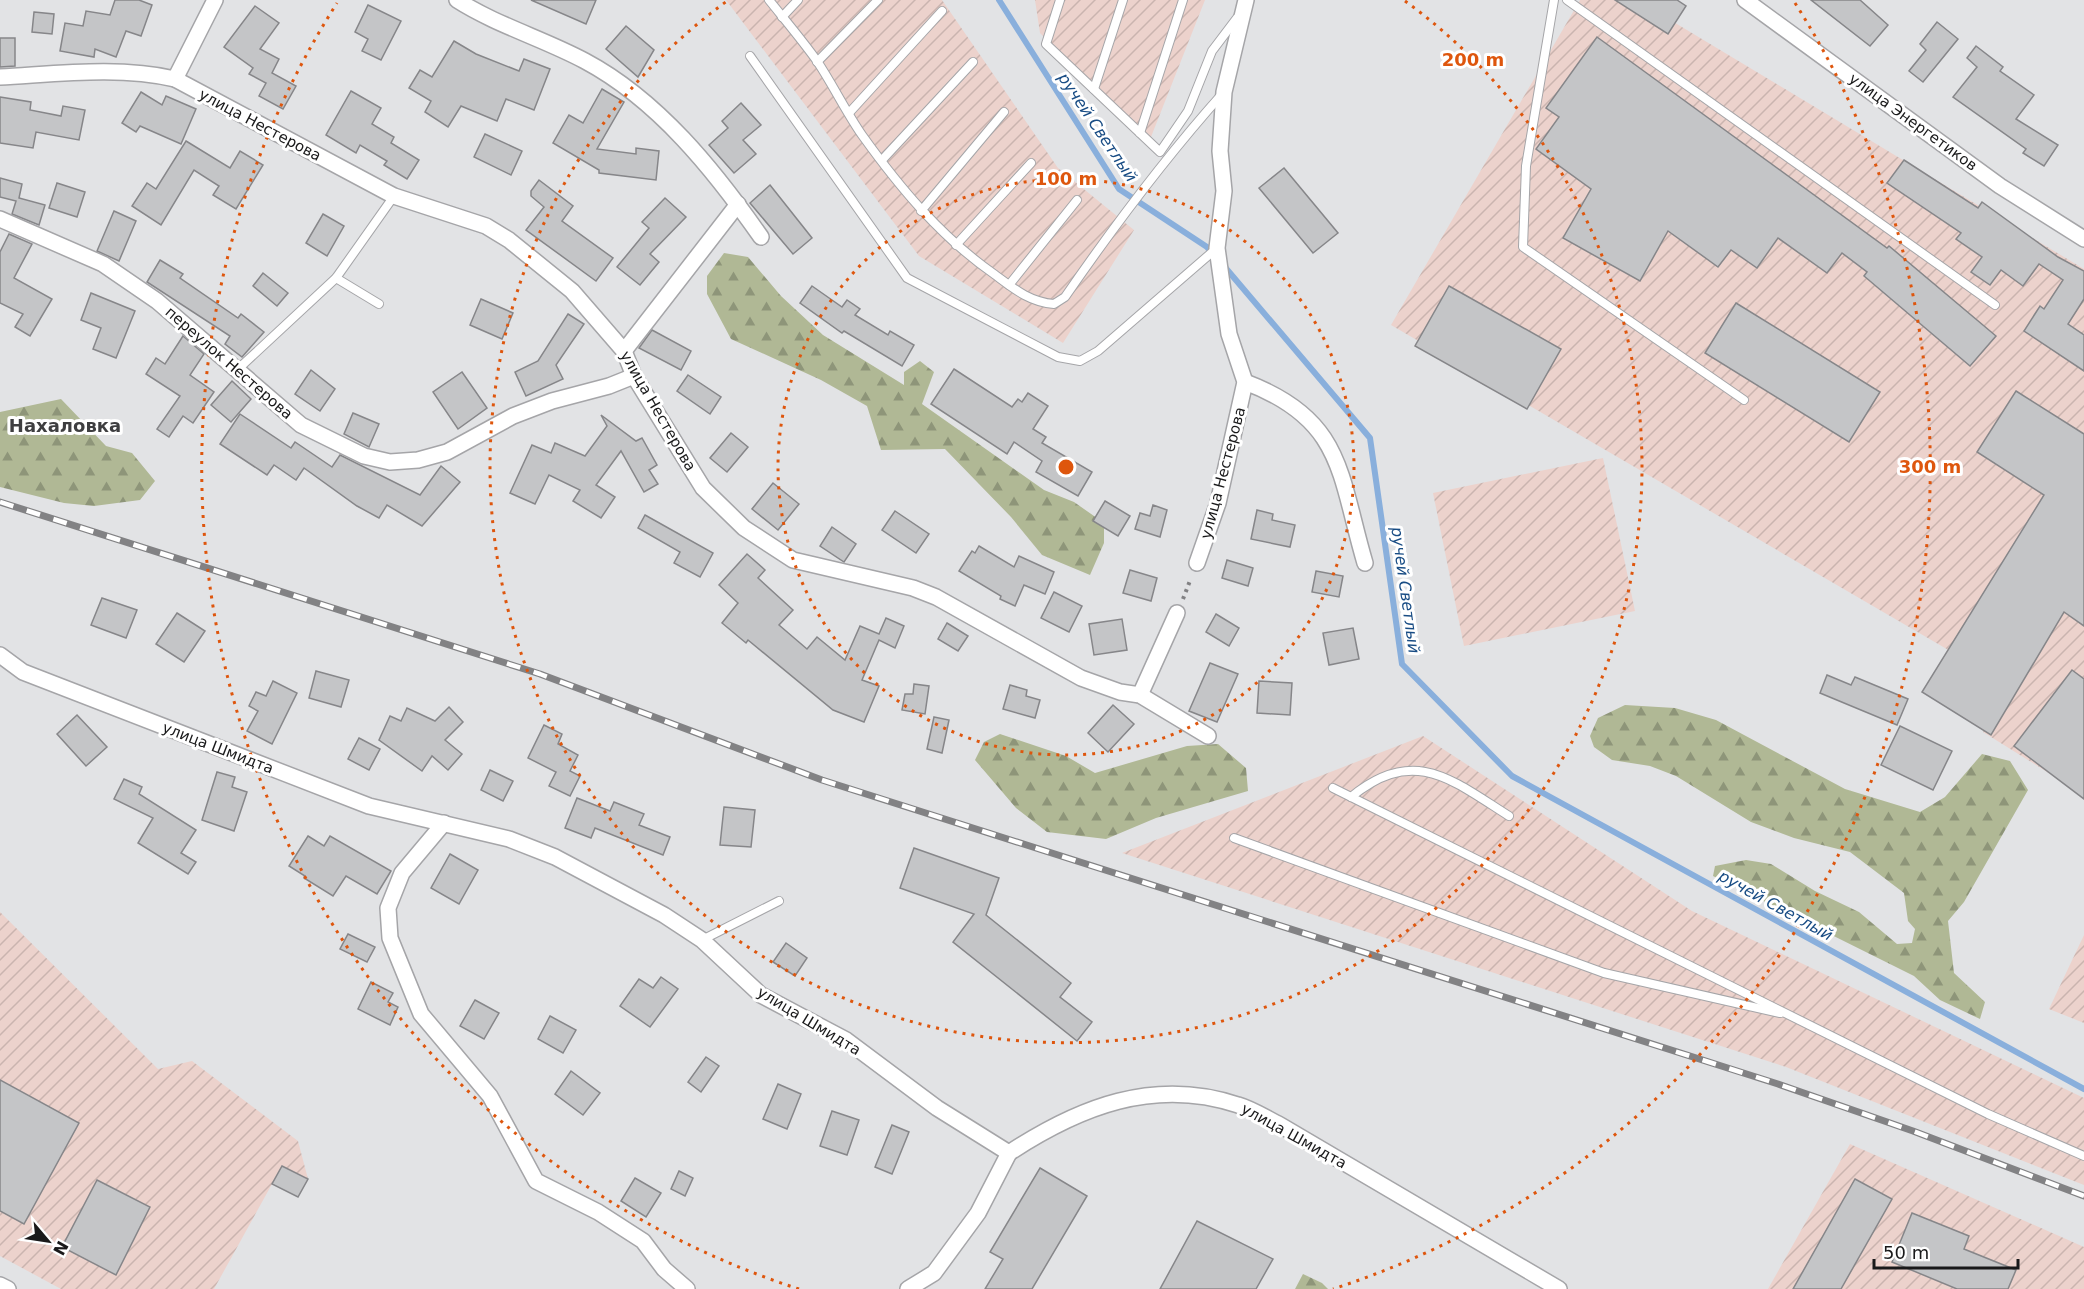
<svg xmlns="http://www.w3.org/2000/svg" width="2084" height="1289" font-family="'DejaVu Sans',sans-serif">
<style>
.industrial{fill:url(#industrial-furrows)}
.forest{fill:url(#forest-firs)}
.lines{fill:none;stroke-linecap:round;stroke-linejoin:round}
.stream{stroke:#89afdc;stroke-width:6}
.building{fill:#c4c5c7;stroke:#868689;stroke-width:1.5}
.lane-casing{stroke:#a5a5a8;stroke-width:10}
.street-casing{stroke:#a5a5a8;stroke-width:18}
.path{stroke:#818183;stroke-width:4;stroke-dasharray:3 4.5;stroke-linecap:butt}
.lane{stroke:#fff;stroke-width:8}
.street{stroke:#fff;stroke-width:15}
.rail-casing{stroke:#828284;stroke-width:7}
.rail{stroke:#fff;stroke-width:4.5;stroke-dasharray:14;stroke-linecap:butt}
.ring{fill:none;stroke:#de560d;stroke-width:3;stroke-dasharray:3 6}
.labels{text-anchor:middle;stroke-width:6;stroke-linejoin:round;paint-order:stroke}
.street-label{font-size:15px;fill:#19191a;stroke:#fff}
.water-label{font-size:16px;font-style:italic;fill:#184c84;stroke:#fff}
.quarter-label{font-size:18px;font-weight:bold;fill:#3e3e40;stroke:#fff}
.centre{fill:#de560d;stroke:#fff;stroke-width:3}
.ring-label{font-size:18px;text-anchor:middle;font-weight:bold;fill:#de560d;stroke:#fff;stroke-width:6;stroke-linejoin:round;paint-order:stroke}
</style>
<defs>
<pattern id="industrial-furrows" width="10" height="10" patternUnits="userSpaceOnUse" patternTransform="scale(1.5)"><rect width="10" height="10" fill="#ecd2cc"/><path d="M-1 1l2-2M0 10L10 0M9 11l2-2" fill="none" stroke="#cab4af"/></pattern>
<pattern id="forest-firs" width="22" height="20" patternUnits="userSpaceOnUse" patternTransform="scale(1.5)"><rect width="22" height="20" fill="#b0b895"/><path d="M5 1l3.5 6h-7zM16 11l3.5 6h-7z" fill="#8e9579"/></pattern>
</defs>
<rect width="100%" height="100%" fill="#e2e3e5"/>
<g class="industrial">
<polygon points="726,0 942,0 1058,168 1134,230 1063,343 919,256"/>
<polygon points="1035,0 1205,0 1149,142 1040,33"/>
<polygon points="1580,0 1637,0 2084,269 2084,437 1957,655 1391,325"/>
<polygon points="1603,458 1635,611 1464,646 1433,493"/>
<polygon points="2084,569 2084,795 1983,732"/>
<polygon points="1423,736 1692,911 2084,1098 2084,1185 1786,1067 1122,853"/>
<polygon points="0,912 158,1069 192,1061 298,1141 308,1179 298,1197 272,1184 214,1289 61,1289 0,1256"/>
<polygon points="2084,935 2084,1023 2049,1009"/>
<polygon points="1850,1144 2084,1247 2084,1289 1768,1289"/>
</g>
<g class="forest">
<polygon points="724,253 748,257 781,296 823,335 904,385 904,372 920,361 934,372 922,404 1044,490 1074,502 1104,523 1104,543 1090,575 1042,555 1011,517 945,449 881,450 867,406 821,380 731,339 707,294 707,276"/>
<polygon points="61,399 106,446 132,453 155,481 140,500 94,506 64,503 0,487 0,412"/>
<polygon points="1625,705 1675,708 1716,720 1845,789 1920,812 1945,797 1982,754 2010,761 2028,790 1964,902 1948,921 1954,973 1985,1002 1980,1019 1940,1000 1914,976 1713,876 1715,866 1746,860 1771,864 1815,891 1859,912 1897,944 1912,943 1915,929 1908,921 1904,893 1850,852 1794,838 1751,822 1676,776 1650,766 1612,760 1594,747 1590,736 1598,718"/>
<polygon points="1000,734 1066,756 1095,773 1187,746 1218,744 1246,768 1248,791 1156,818 1106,839 1047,832 1016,808 975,760 984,742"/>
<polygon points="1303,1274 1322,1283 1328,1289 1295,1289"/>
</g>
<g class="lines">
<g class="stream">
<polyline points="999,0 1119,189 1207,247 1213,254"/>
<polyline points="1224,266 1370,438 1402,664 1512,776 2084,1089"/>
</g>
</g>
<g class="building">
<polygon points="115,0 139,0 152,5 141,36 126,31 116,57 95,49 94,57 60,51 65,23 83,26 86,11 110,15"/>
<polygon points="531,0 596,0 586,24"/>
<polygon points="1615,0 1677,0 1686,6 1668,34"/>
<polygon points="1811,0 1860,0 1888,25 1870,46"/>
<polygon points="368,5 401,21 381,60 362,51 368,39 355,32"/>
<polygon points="255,6 279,23 260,49 279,59 272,73 296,86 283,109 259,96 266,83 249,74 253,68 224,47"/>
<polygon points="34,12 54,14 52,34 32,32"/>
<polygon points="1937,22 1958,39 1923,82 1909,71 1926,50 1920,44"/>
<polygon points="626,26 654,50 638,77 606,49"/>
<polygon points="1597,37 1887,248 1889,246 1996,336 1970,366 1864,276 1867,272 1842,253 1827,273 1778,238 1757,268 1731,250 1718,267 1668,231 1640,281 1563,238 1591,189 1536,149 1559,117 1546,108"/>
<polygon points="0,38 15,38 15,66 0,67"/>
<polygon points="454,41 476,54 519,71 524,59 550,69 534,110 506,99 497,121 461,106 448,127 425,112 431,101 409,88 420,70 432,77"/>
<polygon points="1976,46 2003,67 2000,71 2034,95 2016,119 2058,145 2044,166 2023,153 2026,149 1953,97 1977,67 1967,58"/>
<polygon points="602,89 624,102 597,149 636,154 636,148 659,151 656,180 599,173 599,170 553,143 569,115 583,123"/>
<polygon points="351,91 381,108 372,124 394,137 391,143 419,160 407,179 384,165 387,161 360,145 356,153 326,135"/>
<polygon points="141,92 162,105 166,96 196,109 181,144 140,126 136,132 122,123"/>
<polygon points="0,97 31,102 30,110 61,116 63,106 85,110 79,140 36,132 33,148 0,143"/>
<polygon points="741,103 761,125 743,140 756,154 734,173 709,145 728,128 722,121"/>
<polygon points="485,134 522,151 511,175 474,157"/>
<polygon points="186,141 230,168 240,151 263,165 236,209 213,195 219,186 194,170 161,225 132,206 147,183 156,189"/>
<polygon points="1904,160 1978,208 1982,202 2058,257 2084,271 2084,299 2068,324 2084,335 2084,371 2024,331 2040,306 2044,309 2063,280 2039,264 2023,286 2001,270 1990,285 1971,272 1982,257 1956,239 1961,233 1887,183"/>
<polygon points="1284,168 1338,233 1313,253 1259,188"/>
<polygon points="0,178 22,184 19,198 45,205 39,225 12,214 16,201 0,197"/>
<polygon points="539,180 573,206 562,221 613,258 596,281 526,230 544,207 531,196 531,191"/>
<polygon points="57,183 85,192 77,217 49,208"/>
<polygon points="770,185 812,238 793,254 750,203"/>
<polygon points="665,198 686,217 650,254 659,262 640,285 617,267 649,228 642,222"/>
<polygon points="114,211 136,221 119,261 97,251"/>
<polygon points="323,214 344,226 327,256 306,243"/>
<polygon points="9,234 32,244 14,278 52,299 30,336 15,327 23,314 0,303 0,252"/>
<polygon points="160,260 183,274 180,278 238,318 241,314 264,332 242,357 225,344 230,336 147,282"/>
<polygon points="263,273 288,293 277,306 253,286"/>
<polygon points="812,286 842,307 847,300 860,309 855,315 888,335 890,331 914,345 902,366 844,331 842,333 800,303"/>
<polygon points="1449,286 1561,349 1527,409 1415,346"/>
<polygon points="91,293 135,311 116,358 93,349 101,328 81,320"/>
<polygon points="481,299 513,313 502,339 470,325"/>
<polygon points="1736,303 1880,392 1849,442 1705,353"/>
<polygon points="568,314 584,324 556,365 563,379 526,396 515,372 538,361"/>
<polygon points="652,330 691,351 681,370 639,348"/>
<polygon points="183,336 204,354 190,375 214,392 193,423 183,416 169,437 157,429 180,396 146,374 156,358 165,364"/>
<polygon points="954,369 1012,407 1018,399 1022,402 1028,393 1048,406 1033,429 1046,437 1042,443 1092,472 1078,496 1036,472 1042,461 1014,442 1007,454 931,404"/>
<polygon points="311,370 335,389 320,411 295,394"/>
<polygon points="462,372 487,408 458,429 433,392"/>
<polygon points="688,375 721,397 710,414 677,391"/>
<polygon points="232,381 251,399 231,422 211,405"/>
<polygon points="2016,391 2084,434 2084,626 2064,612 1991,735 1922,692 2044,495 1977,452"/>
<polygon points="353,413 379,424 369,447 344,434"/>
<polygon points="240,414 291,448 295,442 332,467 340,455 420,495 441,466 460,482 422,526 387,505 379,518 357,506 304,468 296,480 274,465 267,475 220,444"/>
<polygon points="601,415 636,441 642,438 657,465 649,470 658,484 644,492 621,451 596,485 615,497 601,518 573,501 580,490 549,475 535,504 510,493 532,445 551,453 555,443 585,456 607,426"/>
<polygon points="731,433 748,447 727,472 710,458"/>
<polygon points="773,483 799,504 778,530 752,509"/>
<polygon points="1105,501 1130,516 1118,536 1093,521"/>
<polygon points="1153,505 1167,510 1160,537 1135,529 1140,513 1150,516"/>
<polygon points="1257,510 1273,514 1272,520 1295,525 1290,547 1251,539"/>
<polygon points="895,511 929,534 916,553 882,530"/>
<polygon points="645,515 713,553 700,577 674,563 680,552 638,528"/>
<polygon points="832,527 856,544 844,562 820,546"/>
<polygon points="979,546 1014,567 1019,556 1054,572 1045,594 1024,585 1015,606 1000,599 1001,596 959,571 972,551 975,553"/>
<polygon points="747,554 765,570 758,578 793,610 779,625 807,649 817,637 845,660 860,626 879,634 886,618 904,626 895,648 879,640 862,680 879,686 864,722 833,710 748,640 746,643 722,623 738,603 719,585"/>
<polygon points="1227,560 1253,568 1248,586 1222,578"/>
<polygon points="1130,570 1157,578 1151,601 1123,593"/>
<polygon points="1316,571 1343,576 1339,597 1312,592"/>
<polygon points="1054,592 1082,606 1069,632 1041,618"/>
<polygon points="102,598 137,610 126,638 91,625"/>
<polygon points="177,613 205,631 184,662 156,644"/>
<polygon points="1216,614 1239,628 1229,646 1206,632"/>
<polygon points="1122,619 1127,650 1094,655 1089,624"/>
<polygon points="947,623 968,636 958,651 938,639"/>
<polygon points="1353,628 1359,659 1329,665 1323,633"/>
<polygon points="1210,663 1238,674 1217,722 1189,711"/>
<polygon points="2072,670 2084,679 2084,799 2014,746"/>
<polygon points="316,671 349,680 341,707 309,698"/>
<polygon points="1827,675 1851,685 1855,677 1908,699 1897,725 1820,693"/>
<polygon points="273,681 297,693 272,744 247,731 258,711 249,706 256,692 266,696"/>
<polygon points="1259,681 1292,683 1290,715 1257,713"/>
<polygon points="914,684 929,686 925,714 902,710 905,694 913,694"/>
<polygon points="1010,685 1027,690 1026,696 1040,700 1035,718 1003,709"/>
<polygon points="1113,705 1134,724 1108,752 1088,733"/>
<polygon points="449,707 463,722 445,740 462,754 448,770 432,756 422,771 379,740 390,716 401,721 407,708 435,721"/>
<polygon points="77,715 107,747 86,766 57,734"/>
<polygon points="934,717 949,720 942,753 927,749"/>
<polygon points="544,725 562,734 558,744 578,755 570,771 580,776 570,796 549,786 556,772 528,758"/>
<polygon points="1900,726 1952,751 1933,790 1881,765"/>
<polygon points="359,738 380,749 369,770 348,759"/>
<polygon points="490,770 513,781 503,801 481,790"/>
<polygon points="217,772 235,777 232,787 247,792 234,831 202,820"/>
<polygon points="124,779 142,787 139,794 196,830 181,853 196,862 188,874 138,843 153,818 114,799"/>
<polygon points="577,798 610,811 614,802 644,814 639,825 670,837 663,855 595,828 591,838 565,828"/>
<polygon points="724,807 755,810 751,847 720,845"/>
<polygon points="308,836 324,846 330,836 391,871 377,894 346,876 333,896 304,878 305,876 289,866"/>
<polygon points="914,848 999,878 986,915 1071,983 1060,997 1092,1022 1077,1041 953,942 974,914 900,888"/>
<polygon points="450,854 478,870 459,904 431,888"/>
<polygon points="348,934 375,947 367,962 340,949"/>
<polygon points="786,943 807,958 795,976 773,962"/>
<polygon points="661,977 678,989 650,1027 620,1006 639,979 653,988"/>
<polygon points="371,982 393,993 388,1002 398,1007 390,1025 358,1009"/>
<polygon points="475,1000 499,1013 484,1039 460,1026"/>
<polygon points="550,1016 576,1030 563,1053 538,1039"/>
<polygon points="706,1057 719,1066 701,1092 688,1082"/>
<polygon points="571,1071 600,1093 583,1115 555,1094"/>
<polygon points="0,1080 79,1123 24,1224 0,1211"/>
<polygon points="778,1084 801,1094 787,1129 763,1119"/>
<polygon points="832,1111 859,1120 847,1155 820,1146"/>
<polygon points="892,1125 909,1132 892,1174 875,1167"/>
<polygon points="282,1166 308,1179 298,1197 272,1184"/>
<polygon points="1040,1168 1087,1196 1032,1289 985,1289 1003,1259 990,1252"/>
<polygon points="679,1171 693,1178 685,1196 671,1189"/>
<polygon points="635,1178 661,1193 646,1217 621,1201"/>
<polygon points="1855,1179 1892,1199 1841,1289 1793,1289"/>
<polygon points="97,1180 150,1207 116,1275 62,1247"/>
<polygon points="1912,1213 1969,1236 1964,1249 2016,1270 2008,1289 1957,1289 1892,1262"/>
<polygon points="1197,1221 1273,1259 1256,1289 1160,1289"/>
</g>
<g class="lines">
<defs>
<g id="lane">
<path d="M769 0C785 20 802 40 817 61 833 85 846 112 862 135 900 188 941 237 994 274 1013 288 1029 302 1054 304L1065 297C1114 226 1165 158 1223 93"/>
<polyline points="1060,0 1046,44 1160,152 1188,111 1212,51 1237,18"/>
<polyline points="1554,0 1526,166 1523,247 1744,400"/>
<polyline points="1567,0 1995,305"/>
<polyline points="782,17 798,0"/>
<polyline points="750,56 907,278 1058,357 1080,361 1098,351 1217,248"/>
<polyline points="817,62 878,0"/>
<polyline points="1094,89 1123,0"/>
<polyline points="849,113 942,11"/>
<polyline points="1140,133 1183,0"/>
<polyline points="882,160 973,62"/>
<polyline points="921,211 1004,112"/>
<polyline points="956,245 1031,163"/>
<polyline points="336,278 379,304"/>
<polyline points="1009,285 1077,200"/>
<polyline points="237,370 336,278 394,196"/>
<polyline points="1333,788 1988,1114 2084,1156"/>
<path d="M1351 797C1414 745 1452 780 1509 816"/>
<polyline points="1234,838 1604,973 1780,1013"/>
<polyline points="702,940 779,901"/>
</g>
<g id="street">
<path d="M457 0C496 25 544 39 585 61 658 100 714 170 761 237"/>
<polyline points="1745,0 2000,186 2084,239"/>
<path d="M0 77C57 74 119 66 175 79L394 196 486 226 509 240 572 291 624 351 634 376 703 488 744 528 793 560 913 588 936 597 1081 678 1120 692 1140 695 1208 736"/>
<polyline points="175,79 215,0"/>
<polyline points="0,219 103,264 157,301 301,425 364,456 390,462 418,460 447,452 513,416 552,401 609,386 634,376"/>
<polyline points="624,351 738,204"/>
<path d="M1245 382C1344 419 1339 475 1365 563"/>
<polyline points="1197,563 1218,503 1245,382 1229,334 1217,248 1224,191 1220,151 1224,92 1246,0"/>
<path d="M0 655 23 672 369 806 509 839 555 857 664 915 702 940 761 995 846 1040 937 1108 1009 1153C1079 1107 1154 1077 1238 1105 1252 1109 1266 1118 1280 1125L1559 1289"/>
<polyline points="1140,695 1177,613"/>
<polyline points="444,823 402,873 388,908 390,938 421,1014 490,1096 536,1181 598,1212 643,1241 664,1269 687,1289"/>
<polyline points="0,1285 8,1289"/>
<polyline points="908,1289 934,1273 978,1213 1009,1153"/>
</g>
</defs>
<use href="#lane" class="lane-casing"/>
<use href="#street" class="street-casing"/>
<polyline class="path" points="1183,599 1191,578"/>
<use href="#lane" class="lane"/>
<use href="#street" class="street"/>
<defs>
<polyline id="rail" points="0,502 540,674 822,780 1778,1084 1913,1131 2084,1196"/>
</defs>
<use href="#rail" class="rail-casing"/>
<use href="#rail" class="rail"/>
</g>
<g class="ring">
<circle cx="1066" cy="467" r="288"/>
<path d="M1405 1A576 576 0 1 1 727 1"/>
<path d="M799 1289A864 864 0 0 1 337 3M1795 3A864 864 0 0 1 1333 1289"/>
</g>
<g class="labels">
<g class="street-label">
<text transform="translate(1913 122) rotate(36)" y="5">улица Энергетиков</text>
<text transform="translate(260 125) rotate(28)" y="5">улица Нестерова</text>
<text transform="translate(229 363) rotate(41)" y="5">переулок Нестерова</text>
<text transform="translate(658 411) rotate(60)" y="5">улица Нестерова</text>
<text transform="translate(1223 473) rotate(-75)" y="5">улица Нестерова</text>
<text transform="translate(218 748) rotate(21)" y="5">улица Шмидта</text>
<text transform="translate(809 1021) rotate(31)" y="5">улица Шмидта</text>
<text transform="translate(1294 1136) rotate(29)" y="5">улица Шмидта</text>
</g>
<g class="water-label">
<text transform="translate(1098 127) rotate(56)" y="6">ручей Светлый</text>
<text transform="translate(1406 590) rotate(82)" y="6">ручей Светлый</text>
<text transform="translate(1776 905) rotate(29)" y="6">ручей Светлый</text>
</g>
<g class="quarter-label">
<text x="65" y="432">Нахаловка</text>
</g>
</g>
<circle cx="1066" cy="467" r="9" class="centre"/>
<g class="ring-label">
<text x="1473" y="66">200 m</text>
<text x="1066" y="185">100 m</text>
<text x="1930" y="473">300 m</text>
</g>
<g transform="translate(48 1241) rotate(119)" stroke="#ffffff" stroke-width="4.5" paint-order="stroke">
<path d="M0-4.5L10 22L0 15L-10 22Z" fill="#19191a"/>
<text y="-9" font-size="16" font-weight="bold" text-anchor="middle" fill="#19191a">N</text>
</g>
<path d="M1874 1259v9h144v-9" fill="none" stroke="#19191a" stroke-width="3"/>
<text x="1883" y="1259" font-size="18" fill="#19191a" stroke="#ffffff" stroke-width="4.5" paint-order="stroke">50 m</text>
</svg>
